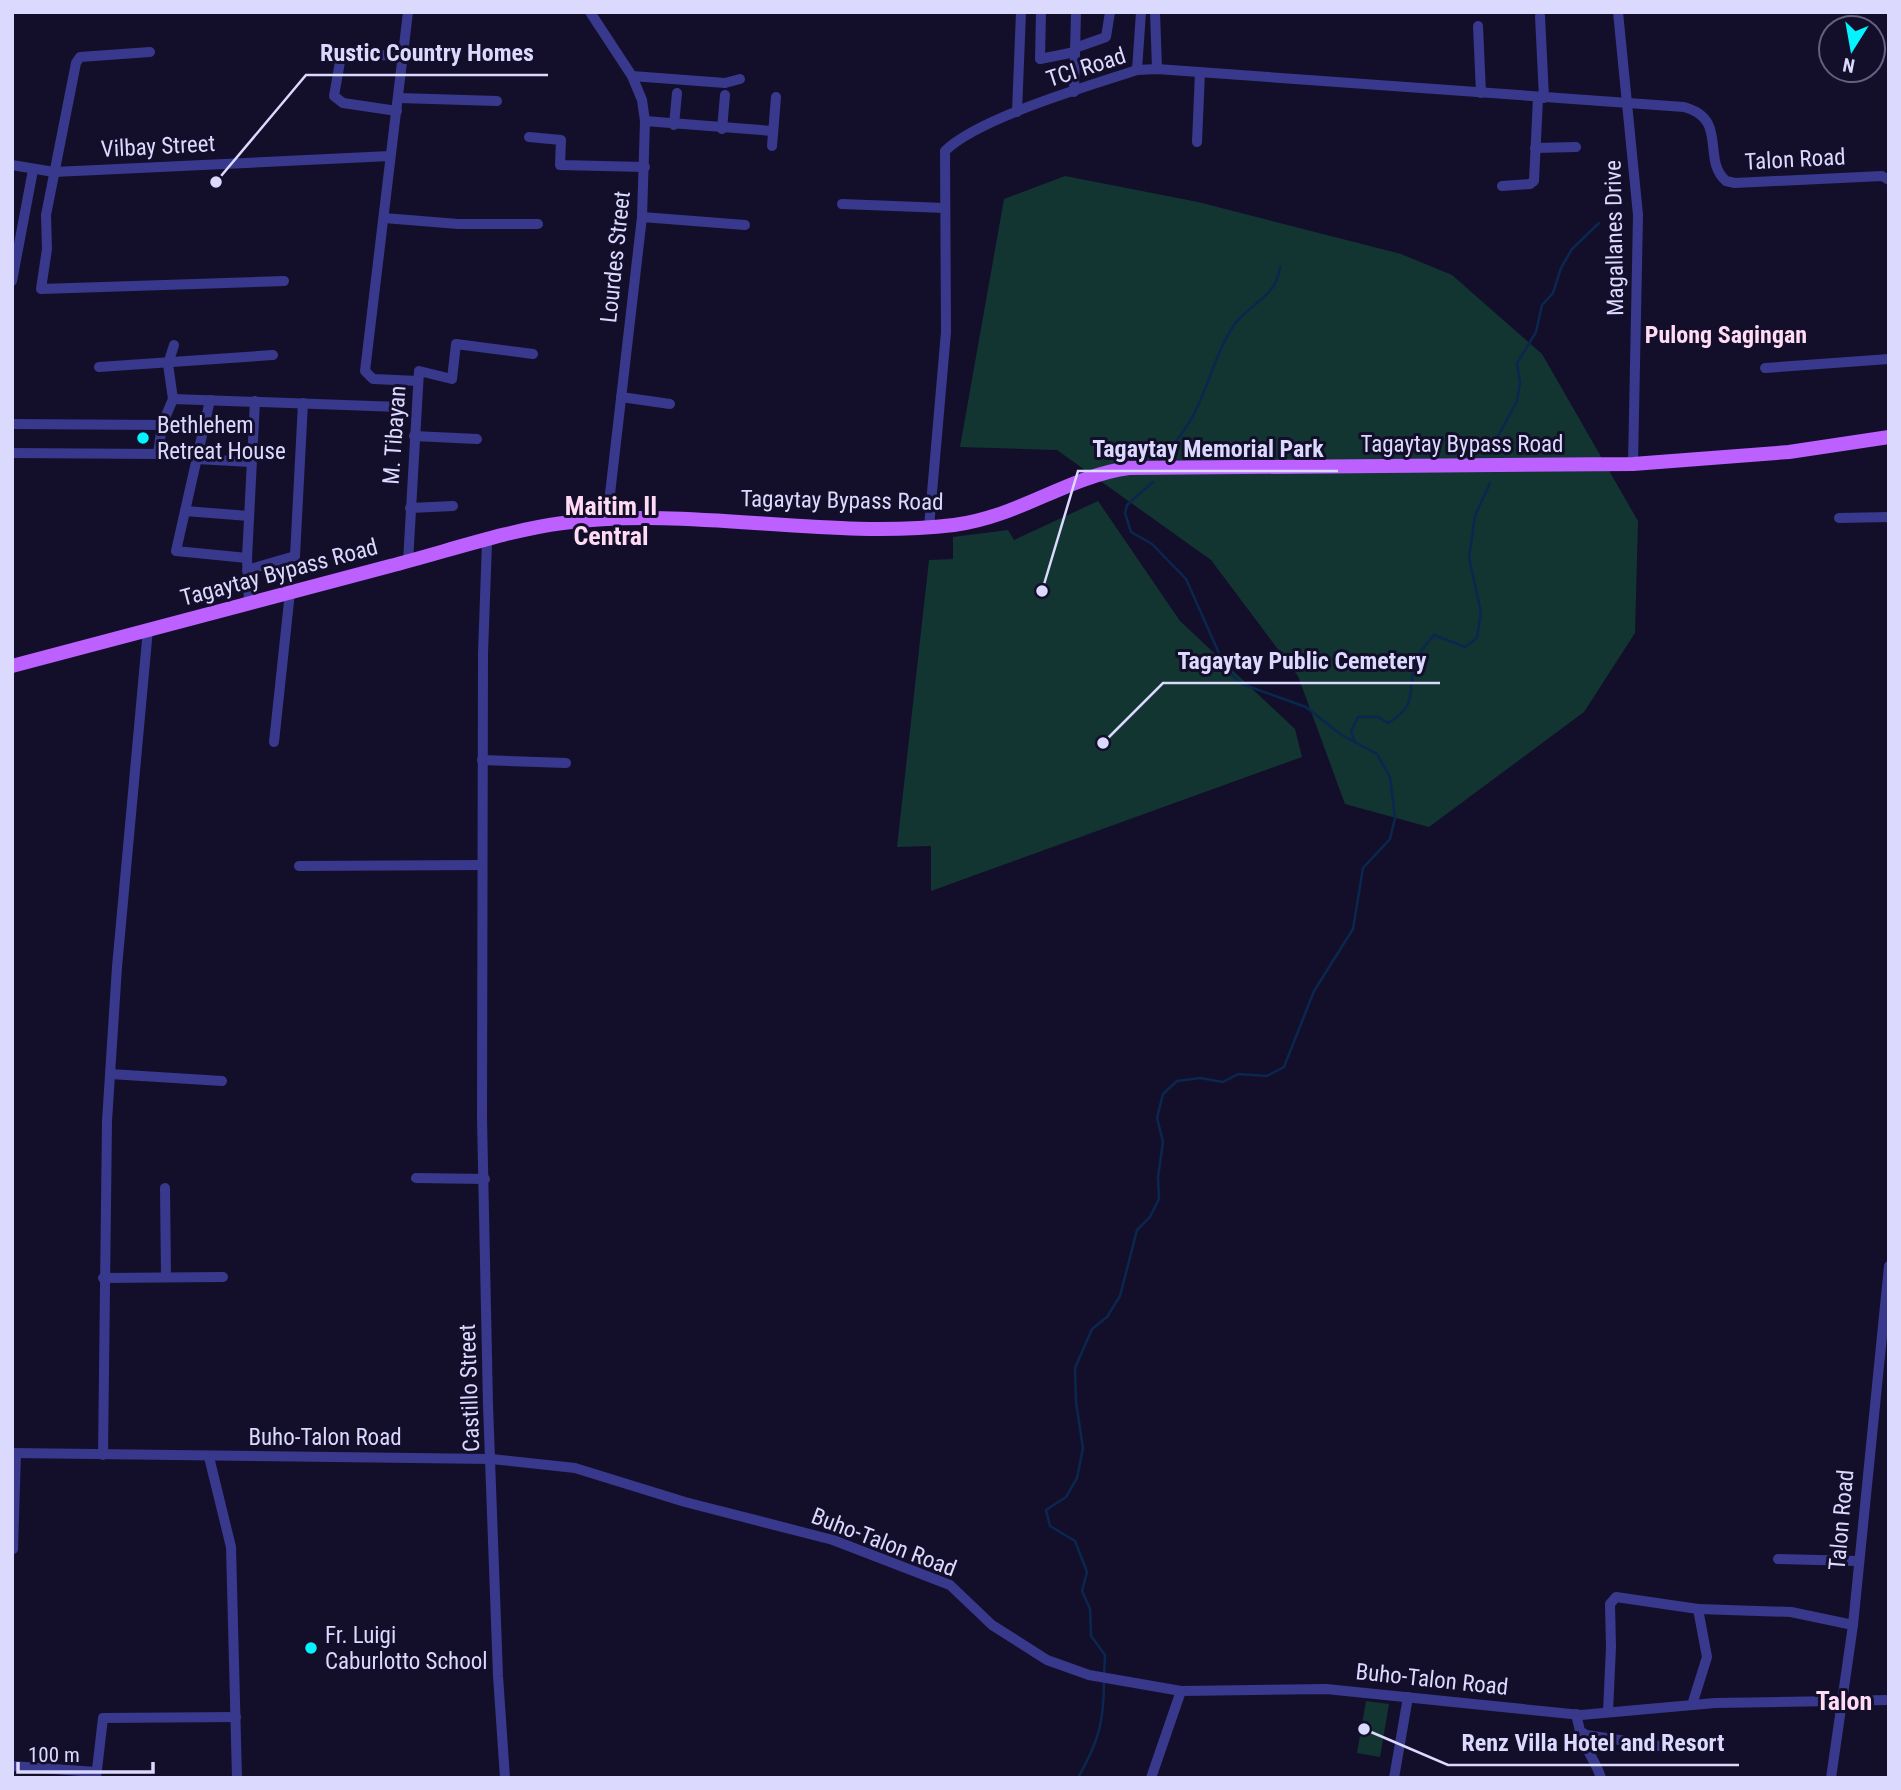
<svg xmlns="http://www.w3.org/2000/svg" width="1901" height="1790" font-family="'Roboto Condensed',sans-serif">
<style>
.green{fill:#123532}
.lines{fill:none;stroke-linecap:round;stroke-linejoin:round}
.stream{stroke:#0a274f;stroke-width:2.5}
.minor{stroke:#38398c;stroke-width:10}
.major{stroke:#bc60ff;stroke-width:14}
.poi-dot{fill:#05f2ff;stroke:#130f2b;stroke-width:2.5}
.labels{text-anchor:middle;stroke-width:6;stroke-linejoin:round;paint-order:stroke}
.street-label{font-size:23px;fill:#dcd9ff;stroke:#130f2b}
.poi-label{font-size:23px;fill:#dcd9ff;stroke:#130f2b;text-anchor:start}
.neighbourhood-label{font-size:24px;font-weight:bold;fill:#ffdbf4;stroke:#130f2b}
.quarter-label{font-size:26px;font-weight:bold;fill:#ffdbf4;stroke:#130f2b}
.leader{fill:none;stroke:#dcd9ff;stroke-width:2.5}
.callout-dot{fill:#dcd9ff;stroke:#130f2b;stroke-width:2.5}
.callout-label{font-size:24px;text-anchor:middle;font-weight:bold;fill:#dcd9ff;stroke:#130f2b;stroke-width:6;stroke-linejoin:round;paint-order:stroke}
</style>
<rect width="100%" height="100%" fill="#130f2b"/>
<g class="green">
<polygon points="1065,176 1198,202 1401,254 1452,275 1542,354 1638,521 1635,633 1584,712 1429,827 1345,804 1298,676 1211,560 1057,450 960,447 1004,199"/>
<polygon points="1098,501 1180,621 1295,729 1302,757 931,891 931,846 897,847 929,560 953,559 953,537 1008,530 1014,540"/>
<polygon points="1366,1701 1389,1704 1380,1757 1357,1753"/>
</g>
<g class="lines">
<g class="stream">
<path d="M1168 449C1205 415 1207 366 1234 325 1250 303 1276 298 1280 267"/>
<polyline points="1495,450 1496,440 1517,401 1520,383 1517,363 1536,332 1542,305 1553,293 1561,268 1572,249 1599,223"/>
<path d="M1355 742 1351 731 1358 717H1378L1388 723C1419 705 1407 691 1415 664 1418 653 1427 643 1434 635L1465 647 1477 638 1481 612 1469 558 1475 516 1490 483"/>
<polyline points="1104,1675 1105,1655 1091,1636 1090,1609 1082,1591 1087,1572 1075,1541 1050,1526 1046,1510 1066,1497 1077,1478 1083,1448 1076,1402 1075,1368 1092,1329 1107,1317 1120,1296 1137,1230 1150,1217 1159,1199 1158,1177 1163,1142 1157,1118 1163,1094 1177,1081 1200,1078 1223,1082 1238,1074 1267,1076 1284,1067 1314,991 1353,929 1363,868 1390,839 1395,818 1390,777 1377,754 1340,734 1306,707 1242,684 1226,669 1186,579 1152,544 1131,532 1125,513 1127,505 1153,482"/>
<path d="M1078 1778C1098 1742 1104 1723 1104 1682"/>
</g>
<g class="minor">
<polyline points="408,12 365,371 373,379 418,381"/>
<polyline points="590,12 632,76 642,100 645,121 642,217 607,520"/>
<polyline points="1041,12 1040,59 1075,52"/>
<polyline points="1155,12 1157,69"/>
<polyline points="1618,12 1638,215 1633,464"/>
<polyline points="1540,16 1544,98"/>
<polyline points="1478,26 1481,93"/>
<polyline points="1075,48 1106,37 1110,12"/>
<polyline points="150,52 80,57 76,63 46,215 47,249 41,289 284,281"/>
<polyline points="1137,70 1141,12"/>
<polyline points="632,76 725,83 740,79"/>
<polyline points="1074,92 1076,12"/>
<polyline points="399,98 497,101"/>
<polyline points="397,111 343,103 334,96 341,56 404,55"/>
<polyline points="1017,112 1021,12"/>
<polyline points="645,121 773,131"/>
<polyline points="674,125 677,93"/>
<polyline points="722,129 725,95"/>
<polyline points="529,137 561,140 560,165 645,167"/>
<polyline points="1197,142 1200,72"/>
<polyline points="772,146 776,97"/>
<polyline points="1535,148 1576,147"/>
<polyline points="12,165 54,172 390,156"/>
<polyline points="1502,186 1530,184 1534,181 1538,98"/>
<polyline points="842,204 945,208"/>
<polyline points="642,217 745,225"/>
<polyline points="384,218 458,224 538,224"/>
<polyline points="12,281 33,170"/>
<polyline points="99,367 273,355"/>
<polyline points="1765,368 1889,359"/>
<polyline points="621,397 670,404"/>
<polyline points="173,399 400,407"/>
<polyline points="210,400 176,551 247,558"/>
<polyline points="12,424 162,425"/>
<polyline points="414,436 477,439"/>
<polyline points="12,453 158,454 162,425 173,399 168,364 174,345"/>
<polyline points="197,459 250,462"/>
<polyline points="410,508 453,506"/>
<polyline points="185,511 249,516"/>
<polyline points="1839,518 1889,517"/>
<path d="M929 527 946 332 945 151C978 118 1089 86 1137 70L1157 69 1684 107C1729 119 1701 159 1726 181L1735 183 1882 176 1889 180"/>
<polyline points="487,542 483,653 482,1118 488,1405 498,1676 505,1778"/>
<polyline points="408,562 419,371 452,379 456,344 533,354"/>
<polyline points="247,570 295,556 303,403"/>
<polyline points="249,603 247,558 255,401"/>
<polyline points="274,742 290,592"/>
<polyline points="482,760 566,763"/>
<polyline points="299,866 482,865"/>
<polyline points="110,1074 222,1081"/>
<polyline points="416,1178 485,1179"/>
<polyline points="165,1188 166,1277"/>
<polyline points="103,1278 223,1277"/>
<polyline points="12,1453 492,1459 575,1468 685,1502 833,1540 950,1585 992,1625 1047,1660 1089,1675 1181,1691 1326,1689 1581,1715 1715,1703 1889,1700"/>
<polyline points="103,1455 107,1121 117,967 148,629"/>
<polyline points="209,1457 231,1547 237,1778"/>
<polyline points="13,1549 16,1453"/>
<polyline points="1778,1559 1858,1561"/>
<polyline points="1698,1609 1791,1612 1853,1625"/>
<polyline points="1608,1712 1611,1647 1610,1604 1616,1597 1698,1609 1707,1657 1692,1705"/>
<polyline points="1576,1714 1580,1731 1586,1735 1666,1747"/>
<path d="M1580 1731C1585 1750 1596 1761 1601 1778"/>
<polyline points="12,1766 96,1772"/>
<polyline points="96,1778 103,1718 236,1717"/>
<polyline points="1151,1778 1181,1691"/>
<polyline points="1394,1778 1408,1697"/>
<polyline points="1831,1778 1853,1625 1889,1266"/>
</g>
<path class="major" d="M12 666C138 632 264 599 390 566 445 552 508 530 563 523 693 506 825 540 954 525 1018 517 1069 476 1129 468L1633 464 1789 452 1889 437"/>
</g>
<g class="poi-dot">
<circle cx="143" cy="438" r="7"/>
<circle cx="311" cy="1648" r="7"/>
</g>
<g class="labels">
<g class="street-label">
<text transform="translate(1086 67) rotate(-18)" y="8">TCI Road</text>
<text transform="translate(158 146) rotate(-3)" y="8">Vilbay Street</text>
<text transform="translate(1795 159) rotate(-3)" y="8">Talon Road</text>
<text transform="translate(1614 238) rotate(-91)" y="8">Magallanes Drive</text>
<text transform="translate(615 257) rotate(-84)" y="8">Lourdes Street</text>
<text transform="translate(394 435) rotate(-86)" y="8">M. Tibayan</text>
<text x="1462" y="452">Tagaytay Bypass Road</text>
<text transform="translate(842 500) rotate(1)" y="8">Tagaytay Bypass Road</text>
<text transform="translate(279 572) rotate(-15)" y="8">Tagaytay Bypass Road</text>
<text transform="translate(469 1388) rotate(-92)" y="8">Castillo Street</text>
<text x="325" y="1445">Buho-Talon Road</text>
<text transform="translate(1841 1520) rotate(-85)" y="8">Talon Road</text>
<text transform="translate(884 1542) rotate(21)" y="8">Buho-Talon Road</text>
<text transform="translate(1432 1679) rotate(6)" y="8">Buho-Talon Road</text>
</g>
<g class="poi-label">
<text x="157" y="433">Bethlehem<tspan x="157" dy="26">Retreat House</tspan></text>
<text x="325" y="1643">Fr. Luigi<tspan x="325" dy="26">Caburlotto School</tspan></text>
</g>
<g class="neighbourhood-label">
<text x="1726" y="343">Pulong Sagingan</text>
</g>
<g class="quarter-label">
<text x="611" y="515">Maitim II<tspan x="611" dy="30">Central</tspan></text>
<text x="1844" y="1710">Talon</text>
</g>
</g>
<path class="leader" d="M216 182L306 75H548M1042 591L1078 471H1338M1103 743L1163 683H1440M1364 1729L1448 1765H1739"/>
<g class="callout-dot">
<circle cx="216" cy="182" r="7"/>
<circle cx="1042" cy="591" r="7"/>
<circle cx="1103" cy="743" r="7"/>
<circle cx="1364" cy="1729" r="7"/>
</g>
<g class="callout-label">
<text x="427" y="61">Rustic Country Homes</text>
<text x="1208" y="457">Tagaytay Memorial Park</text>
<text x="1302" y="669">Tagaytay Public Cemetery</text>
<text x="1593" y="1751">Renz Villa Hotel and Resort</text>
</g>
<rect width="1901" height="1790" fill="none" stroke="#dcd9ff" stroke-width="28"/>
<g transform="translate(1852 49) rotate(191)"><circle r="33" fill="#130f2b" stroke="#636080" stroke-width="2"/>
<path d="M0-5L12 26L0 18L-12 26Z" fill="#05f2ff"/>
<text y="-10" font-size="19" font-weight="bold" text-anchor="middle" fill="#dcd9ff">N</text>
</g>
<path d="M18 1762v10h135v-10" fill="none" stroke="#dcd9ff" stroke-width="3.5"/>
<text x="28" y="1762" font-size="21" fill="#dcd9ff" stroke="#130f2b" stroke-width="5" paint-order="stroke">100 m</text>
</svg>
